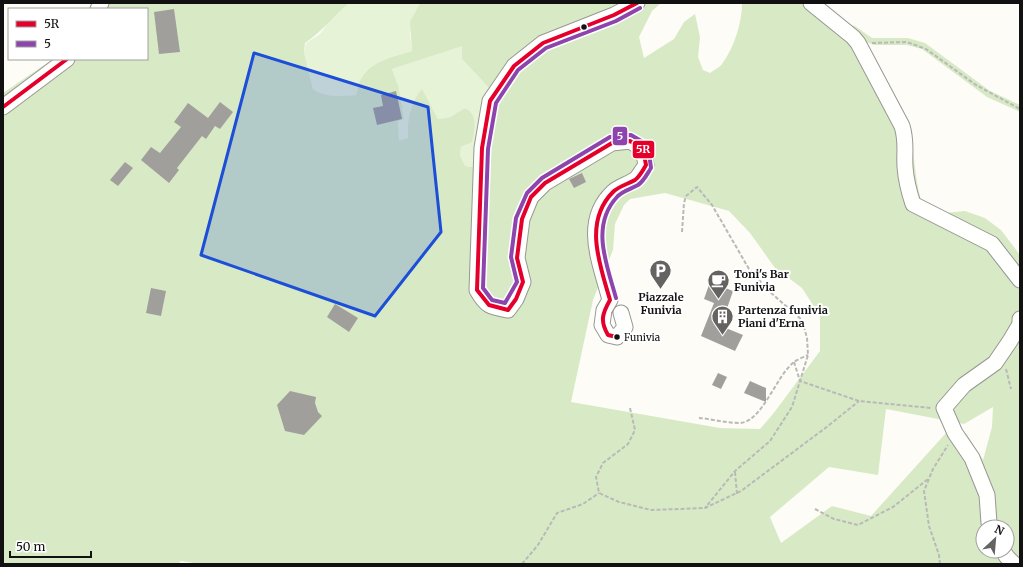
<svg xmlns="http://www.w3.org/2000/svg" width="1023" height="567" font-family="Merriweather,serif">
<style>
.green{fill:#e7f3d7}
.forest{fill:#d8eac5;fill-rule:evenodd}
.building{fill:#a19f9c}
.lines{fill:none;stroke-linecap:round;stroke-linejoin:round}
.minor-casing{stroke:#979795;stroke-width:17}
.path{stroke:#b9b9b8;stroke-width:2;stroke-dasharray:4 2;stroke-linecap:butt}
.minor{stroke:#fffffe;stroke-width:15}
.bus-1-casing{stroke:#fff;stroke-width:7}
.bus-2-casing{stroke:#fff;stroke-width:7}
.bus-1{stroke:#e4002b;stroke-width:4}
.bus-2{stroke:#8e44ad;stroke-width:4}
.marked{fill:#1d4ed8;fill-opacity:0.2;stroke:#1d4ed8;stroke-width:3;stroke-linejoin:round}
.bus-dot{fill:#111;stroke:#fff;stroke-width:1.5}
.labels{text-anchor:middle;stroke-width:4;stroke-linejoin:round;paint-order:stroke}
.bus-label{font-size:10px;fill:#111;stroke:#fff;text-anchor:start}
.poi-label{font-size:11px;font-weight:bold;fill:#111;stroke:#fff;text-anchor:start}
.line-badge{stroke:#fff;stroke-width:1.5}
.badge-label{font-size:11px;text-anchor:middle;font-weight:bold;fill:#fff}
</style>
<rect width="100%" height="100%" fill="#fdfcf7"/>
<g class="green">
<path d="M349 3H420L410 33 412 51C395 56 373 61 362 77 358 82 358 90 356 95 340 96 327 98 313 89L304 52 306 43 320 34 332 17Z"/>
<path d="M462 45V59L490 89 478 168 465 166 460 155 461 147 467 144 465 108 450 117 438 119 422 90C411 100 406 123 408 139L399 142 398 120 404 119 399 88 392 69Z"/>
</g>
<path class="forest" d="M92 3H349C333 16 323 31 305 43L304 52 313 89C327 98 340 96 356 95 358 90 358 82 362 77 372 61 395 56 412 51L410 22 420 3H661L652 11 639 37 644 58 674 39 684 22 695 14 700 37 698 57 703 70 710 73C714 70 720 67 722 64 734 48 742 23 742 3H824L823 4 845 24 855 26 872 38H908L925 43 990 91 1020 105V112L987 97 922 49 907 45H874L866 42C875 68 893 88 904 113 915 140 913 172 921 200L945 213 965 211 985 218 1001 230 1020 255V564H200L181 561 178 564H3V93L53 59H147V9H90ZM462 46V59L490 89 478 168 465 166 460 155 461 147 472 142C475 129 478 114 465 108L450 117 438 119 422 89C411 100 406 123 408 138L399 141 398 121 404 119 399 88 392 69ZM665 193 729 211 750 233 775 268 802 288 820 316V351L773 414 760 429 720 428 571 402 593 300 613 250 615 224 624 205 630 199ZM993 407 992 427 983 460 966 433H946L871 516 832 506 781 543 770 517 829 467 878 475 886 409 964 424ZM983 527H1007V551H983Z"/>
<g class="building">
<polygon points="174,9 180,52 159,54 154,12"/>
<polygon points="396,91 402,119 377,125 373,108 383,106 381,95"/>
<polygon points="220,102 233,112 220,129 215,126 206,139 202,136 177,168 179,170 169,183 141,160 151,147 160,153 181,127 174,122 188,103 208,118"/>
<polygon points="125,162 133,168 118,186 110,180"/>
<polygon points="582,173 586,182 574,188 569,179"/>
<polygon points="710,282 733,291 721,326 743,335 735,351 701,336 714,303 704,299"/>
<polygon points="151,288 166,291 161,316 146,313"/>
<polygon points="335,304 358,318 349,332 327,317"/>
<polygon points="718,373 727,377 721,389 712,385"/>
<polygon points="750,381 766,388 766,402 744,393"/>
<polygon points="290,391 316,397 315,403 318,412 322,416 304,435 285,431 277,405"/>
</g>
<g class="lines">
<defs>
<g id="minor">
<path d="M811 3 853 37 858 43 902 126C907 142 904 151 905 167 906 180 909 192 913 204L992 244 1020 280"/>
<polyline points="98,9 101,3"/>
<polyline points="3,107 67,59"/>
<path d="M621 313 625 327 617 337 608 335 602 325 604 310 610 300C601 264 581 222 613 192 619 186 630 184 637 178 640 174 643 169 646 165L643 149 630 141 612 143 545 183 531 197 522 219 517 258 523 282 516 299 508 310C490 307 486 306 477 290L482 148 490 101 514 66 543 43 614 15 637 3"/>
<polyline points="991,527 989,523 987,495 972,458 955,433 944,408 964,385 995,363 1010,341 1020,324 1020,319"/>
<polyline points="1003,551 1007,557 1014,564"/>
</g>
</defs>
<use href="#minor" class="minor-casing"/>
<g class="path">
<polyline points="872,43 907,42 926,49 976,85 1020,109"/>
<polyline points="682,232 684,203 686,196 697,187 712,205 749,269 770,292 802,320 807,338 808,355 792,407 770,441 735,471 705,508"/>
<polyline points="794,362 800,381 859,401 931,408"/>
<polyline points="1006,369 1011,389"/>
<polyline points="630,408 635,430 628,444 603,463 596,477 599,493 619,502 651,510 705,508 741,491 828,426 859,401"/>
<path d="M699 418C712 419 726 423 740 423 762 422 776 376 794 362 798 359 804 357 808 355"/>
<polyline points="735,472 737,494"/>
<polyline points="815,509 834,519 858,525 893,507 928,479"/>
<polyline points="522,564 538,545 557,513 583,504 599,493"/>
<polyline points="940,564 939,555 929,526 924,491 933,469 948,445"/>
</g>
<use href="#minor" class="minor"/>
<defs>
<g id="bus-1">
<polyline points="3,107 67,59"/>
<path d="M617 337 608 335C600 321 602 314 610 300 600 265 583 222 613 192 619 186 628 184 635 180 640 176 643 170 646 165L643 149 630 141 612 143 545 183 531 197 522 219 517 258 523 282 516 299 508 310 489 305 477 290 482 148 490 101 514 66 543 43 614 15 637 3"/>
</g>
<path id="bus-2" d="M616 298C607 265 590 226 617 197 622 191 631 189 638 185 644 181 647 174 651 168L648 145 631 135 610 137 542 178 527 193 516 218 511 257 517 282 505 303 492 300 483 288 488 149 496 103 518 70 546 48 616 21 640 8"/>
</defs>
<use href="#bus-1" class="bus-1-casing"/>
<use href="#bus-2" class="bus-2-casing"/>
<use href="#bus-1" class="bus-1"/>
<use href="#bus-2" class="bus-2"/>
</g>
<path class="marked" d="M254 53 428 107 441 232 375 316 201 255Z"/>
<defs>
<symbol id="parking-pin" viewBox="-11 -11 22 30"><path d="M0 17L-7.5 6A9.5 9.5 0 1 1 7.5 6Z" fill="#646362" stroke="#fff"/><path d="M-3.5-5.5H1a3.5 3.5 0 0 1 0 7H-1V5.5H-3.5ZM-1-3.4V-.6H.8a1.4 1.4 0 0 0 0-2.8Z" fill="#fff"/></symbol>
<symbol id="cafe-pin" viewBox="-11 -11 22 30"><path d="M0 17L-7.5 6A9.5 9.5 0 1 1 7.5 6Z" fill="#646362" stroke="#fff"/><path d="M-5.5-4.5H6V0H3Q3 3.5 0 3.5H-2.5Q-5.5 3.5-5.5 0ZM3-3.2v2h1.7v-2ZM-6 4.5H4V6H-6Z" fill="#fff"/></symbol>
<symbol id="building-pin" viewBox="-11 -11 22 30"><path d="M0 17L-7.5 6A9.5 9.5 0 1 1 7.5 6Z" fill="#646362" stroke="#fff"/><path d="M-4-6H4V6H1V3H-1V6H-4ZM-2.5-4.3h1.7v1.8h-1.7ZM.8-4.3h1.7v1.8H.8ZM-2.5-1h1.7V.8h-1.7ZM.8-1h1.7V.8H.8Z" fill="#fff"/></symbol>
</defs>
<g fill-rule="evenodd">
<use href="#parking-pin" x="648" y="258" width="25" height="34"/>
<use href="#cafe-pin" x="706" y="268" width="25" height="34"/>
<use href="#building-pin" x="710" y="304" width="25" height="34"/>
</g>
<g class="bus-dot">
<circle cx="584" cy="27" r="3.5"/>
<circle cx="617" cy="337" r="3.5"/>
</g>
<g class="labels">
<g class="bus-label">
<text x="624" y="341">Funivia</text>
</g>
<g class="poi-label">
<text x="734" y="278">Toni's Bar<tspan x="734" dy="13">Funivia</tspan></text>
<text x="661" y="301" text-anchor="middle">Piazzale<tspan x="661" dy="13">Funivia</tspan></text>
<text x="738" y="314">Partenza funivia<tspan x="738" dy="13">Piani d'Erna</tspan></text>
</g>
</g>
<g class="line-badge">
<rect x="612" y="126" width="16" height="20" rx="4" fill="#8e44ad"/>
<rect x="632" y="140" width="23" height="19" rx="4" fill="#e4002b"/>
</g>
<g class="badge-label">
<text x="620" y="140">5</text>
<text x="643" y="153">5R</text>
</g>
<rect width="1023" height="567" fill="none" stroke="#111111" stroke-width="8"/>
<rect x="8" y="8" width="140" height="52" fill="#ffffff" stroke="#a0a0a0"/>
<rect x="16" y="21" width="20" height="6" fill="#e4002b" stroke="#a0a0a0"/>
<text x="44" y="28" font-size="12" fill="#111111">5R</text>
<rect x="16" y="41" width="20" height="6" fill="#8e44ad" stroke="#a0a0a0"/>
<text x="44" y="48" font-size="12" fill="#111111">5</text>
<g transform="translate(995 539) rotate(26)"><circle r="19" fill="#ffffff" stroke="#a0a0a0"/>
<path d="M0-3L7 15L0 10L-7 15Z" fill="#646362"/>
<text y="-6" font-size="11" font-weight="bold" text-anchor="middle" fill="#111111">N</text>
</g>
<path d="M10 551v6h81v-6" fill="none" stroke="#111111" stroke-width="2"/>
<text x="16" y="551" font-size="12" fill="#111111" stroke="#ffffff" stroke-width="3" paint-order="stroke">50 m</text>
</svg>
